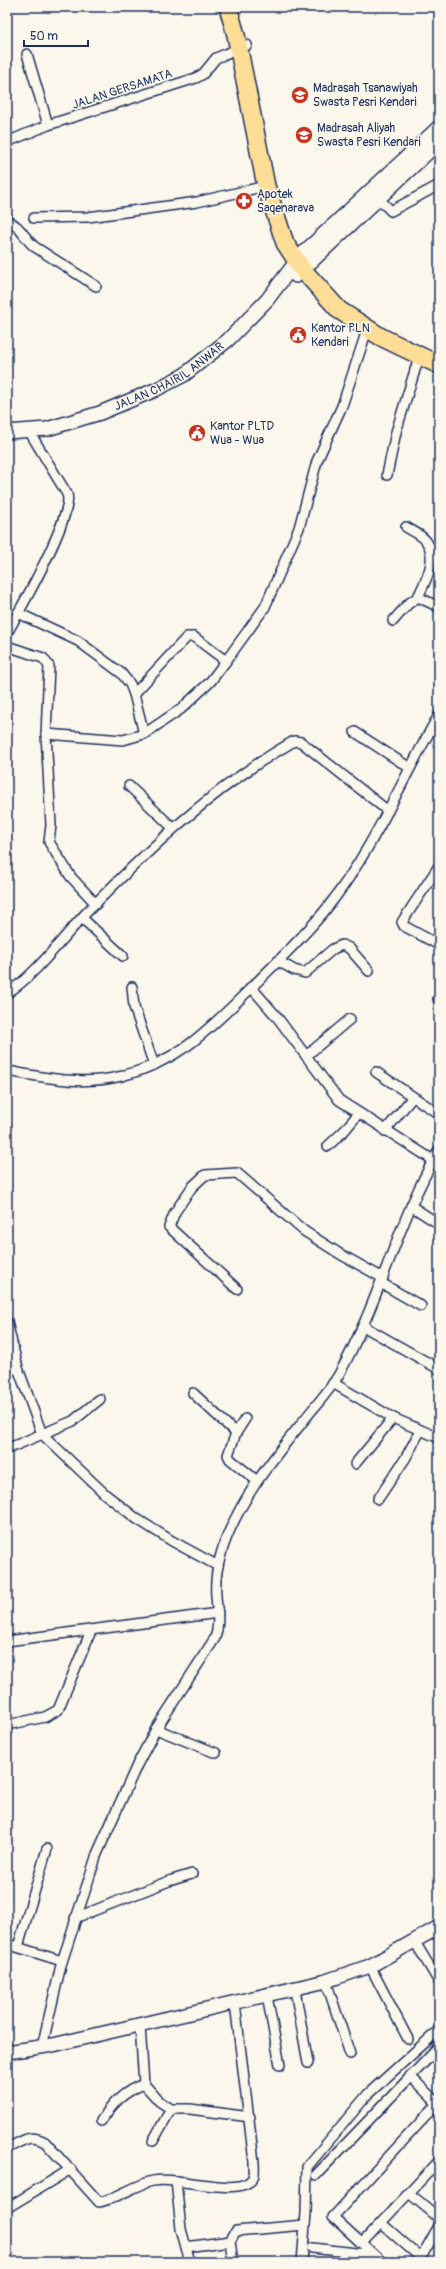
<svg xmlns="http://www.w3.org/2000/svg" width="446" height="2269" font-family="Pangolin,sans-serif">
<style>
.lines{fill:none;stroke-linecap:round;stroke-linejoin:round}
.street-casing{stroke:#1b2f5e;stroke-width:12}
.secondary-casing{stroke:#1b2f5e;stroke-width:16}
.highway-casing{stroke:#1b2f5e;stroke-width:20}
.street{stroke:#fbf7ec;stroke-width:9}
.secondary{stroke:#fbf7ec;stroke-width:13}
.highway{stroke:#fedd96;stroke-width:17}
.labels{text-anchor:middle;stroke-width:3.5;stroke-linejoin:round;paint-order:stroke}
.poi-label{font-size:12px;fill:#1b2f5e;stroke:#fbf7ec;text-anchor:start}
.street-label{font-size:12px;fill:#1b2f5e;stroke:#fbf7ec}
</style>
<rect width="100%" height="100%" fill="#fbf7ec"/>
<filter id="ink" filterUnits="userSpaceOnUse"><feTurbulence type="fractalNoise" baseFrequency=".025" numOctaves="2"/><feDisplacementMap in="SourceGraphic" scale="8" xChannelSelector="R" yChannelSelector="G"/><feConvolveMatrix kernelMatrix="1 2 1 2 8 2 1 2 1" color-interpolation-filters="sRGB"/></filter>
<g filter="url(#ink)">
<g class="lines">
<defs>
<g id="street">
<polyline points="27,54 48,125"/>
<polyline points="7,142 48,125 196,78 203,74 216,58 247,45"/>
<polyline points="379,199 391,211 439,185"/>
<polyline points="34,218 88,217 197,202 266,186"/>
<path d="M7 221C21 225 24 239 35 247L96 286"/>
<polyline points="387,475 396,432 419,357"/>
<path d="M406 527C412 531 422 535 426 541 439 558 425 582 418 597L439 607"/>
<polyline points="18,613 78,641 121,673 130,684 134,694 144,734"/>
<polyline points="393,621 408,604 418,597"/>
<path d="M7 633C19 612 75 513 67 494L32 436"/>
<polyline points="7,646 43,658 49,666 46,734 51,825 49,842 71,877 96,904"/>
<polyline points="134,694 187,637 194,637 226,661"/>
<polyline points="355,732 410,768"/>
<polyline points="46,734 123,740 144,734 181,709 210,682 226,661 265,607 299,528 317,461 342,406 367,330"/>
<polyline points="129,786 173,828"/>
<polyline points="439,866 402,922 404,926 439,945"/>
<polyline points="82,918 123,956"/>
<polyline points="278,961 294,970 305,973 333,949 342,945 349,948 369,971"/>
<polyline points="132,987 134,1007 154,1065"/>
<polyline points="251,987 277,1017 339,1100 433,1160"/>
<path d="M7 993C34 977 65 935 88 911 153 845 213 788 294 741L301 742 388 811"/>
<polyline points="438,999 439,997"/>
<polyline points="306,1056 350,1019"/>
<path d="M7 1071C47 1078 82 1086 122 1076 179 1061 206 1032 247 992 274 965 303 938 327 908 373 850 402 779 439 715"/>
<polyline points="376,1072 439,1114"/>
<polyline points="385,1131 412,1098"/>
<polyline points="328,1146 345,1130 358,1114"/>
<polyline points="411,1206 439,1224"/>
<polyline points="381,1283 421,1306"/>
<polyline points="237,1289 169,1227 175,1212 192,1187 205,1175 237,1173 304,1231 340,1254 383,1278"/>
<polyline points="7,1322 18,1368 42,1434 105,1494 137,1519 172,1541 218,1566"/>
<polyline points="363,1326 439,1369"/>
<polyline points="7,1371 18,1368"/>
<polyline points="333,1383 393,1418 439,1438"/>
<polyline points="193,1393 236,1433"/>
<polyline points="245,1419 236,1433 228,1455 230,1459 257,1481"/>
<polyline points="7,1449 73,1421 100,1399"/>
<polyline points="355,1464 393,1418"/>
<polyline points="378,1499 405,1459 420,1431"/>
<polyline points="7,1641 218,1613"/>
<polyline points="7,1725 45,1717 58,1710 91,1631"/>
<polyline points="156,1729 216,1753"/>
<polyline points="75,1918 169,1881 192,1874"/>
<polyline points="415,1942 439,1982"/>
<polyline points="7,1944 62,1961"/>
<polyline points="18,1947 47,1849"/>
<polyline points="370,1966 408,2039"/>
<polyline points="326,1981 350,2054"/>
<polyline points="295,1990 308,2063"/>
<polyline points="267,1996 280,2065"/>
<path d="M42 2047 61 1965 97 1854 137 1765 156 1729 215 1638C220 1624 217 1611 216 1596 215 1583 217 1567 221 1554 235 1506 270 1462 301 1424 313 1408 328 1393 338 1376 379 1304 397 1222 439 1150"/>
<polyline points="410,2076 439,2105"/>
<polyline points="144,2084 159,2101 171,2109 190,2109 250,2117"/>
<path d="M101 2121C112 2104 124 2091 144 2084L140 2026"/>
<polyline points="153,2141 171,2109"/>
<path d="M7 2148C22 2142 29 2133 45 2142L99 2202C117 2199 134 2185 153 2181 175 2176 232 2195 249 2182 256 2178 254 2169 254 2162L235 2003"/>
<polyline points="316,2175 439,2047"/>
<polyline points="176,2181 181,2229 190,2262"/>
<polyline points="409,2193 439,2218"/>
<polyline points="7,2208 71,2169"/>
<polyline points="381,2223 421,2258"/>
<polyline points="230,2241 233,2262"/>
<polyline points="362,2243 439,2161"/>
<polyline points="186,2247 230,2241 236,2231 305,2225"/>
<polyline points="312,2248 374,2255"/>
<polyline points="419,2261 439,2226"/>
<polyline points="302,2262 306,2213 307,2167 368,2094 439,2030"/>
<polyline points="382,2262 333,2217 437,2104"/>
</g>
<g id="secondary">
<polyline points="296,276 439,142"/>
<path id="s1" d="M7 432 47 429 100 413 155 390 184 375 228 340 267 300 302 254 439 127"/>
<polyline points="7,2052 53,2045 326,1981 370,1966 439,1927"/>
</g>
<polyline id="highway" points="228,7 236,35 266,186 285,243 302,269 339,310 381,337 439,365"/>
</defs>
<use href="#street" class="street-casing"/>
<use href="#secondary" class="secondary-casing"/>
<use href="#highway" class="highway-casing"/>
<use href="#street" class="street"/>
<use href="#secondary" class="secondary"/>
<use href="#highway" class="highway"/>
</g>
</g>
<defs>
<symbol id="school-disc" viewBox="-11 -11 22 22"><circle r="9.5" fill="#c8321e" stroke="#fbf7ec"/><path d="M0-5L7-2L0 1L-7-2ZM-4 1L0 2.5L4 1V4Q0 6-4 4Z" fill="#fff"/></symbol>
<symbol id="pharmacy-disc" viewBox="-11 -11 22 22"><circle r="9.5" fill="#c8321e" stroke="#fbf7ec"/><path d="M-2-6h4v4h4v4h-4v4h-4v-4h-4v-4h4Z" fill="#fff"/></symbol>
<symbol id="civic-disc" viewBox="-11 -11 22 22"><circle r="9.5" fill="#c8321e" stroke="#fbf7ec"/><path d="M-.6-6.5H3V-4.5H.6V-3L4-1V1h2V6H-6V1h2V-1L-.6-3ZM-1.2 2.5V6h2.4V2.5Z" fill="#fff"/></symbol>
</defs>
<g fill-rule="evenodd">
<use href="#school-disc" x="290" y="85" width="20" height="20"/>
<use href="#school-disc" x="294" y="125" width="20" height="20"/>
<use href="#pharmacy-disc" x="234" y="191" width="20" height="20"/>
<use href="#civic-disc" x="288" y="325" width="20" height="20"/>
<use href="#civic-disc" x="187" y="423" width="20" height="20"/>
</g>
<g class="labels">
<g class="poi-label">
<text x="313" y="92">Madrasah Tsanawiyah<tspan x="313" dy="14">Swasta Pesri Kendari</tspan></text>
<text x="317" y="132">Madrasah Aliyah<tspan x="317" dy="14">Swasta Pesri Kendari</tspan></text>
<text x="257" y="198">Apotek<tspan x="257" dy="14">Saqenarava</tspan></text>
<text x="311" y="332">Kantor PLN<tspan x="311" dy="14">Kendari</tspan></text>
<text x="210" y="430">Kantor PLTD<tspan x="210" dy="14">Wua - Wua</tspan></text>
</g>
<g class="street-label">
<text transform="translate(122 89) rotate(-18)" y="4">JALAN GERSAMATA</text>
<text dy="4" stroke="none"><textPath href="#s1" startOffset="174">JALAN CHAIRIL ANWAR</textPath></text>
</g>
</g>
<rect width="446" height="2269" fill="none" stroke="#fbf7ec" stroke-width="24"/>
<rect x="12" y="12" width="422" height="2245" fill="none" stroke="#1b2f5e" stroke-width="1.5" filter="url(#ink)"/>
<path d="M24 40v6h64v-6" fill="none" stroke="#1b2f5e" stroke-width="2"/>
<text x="30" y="40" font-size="12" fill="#1b2f5e" stroke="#fbf7ec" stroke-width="3" paint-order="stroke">50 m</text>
</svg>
